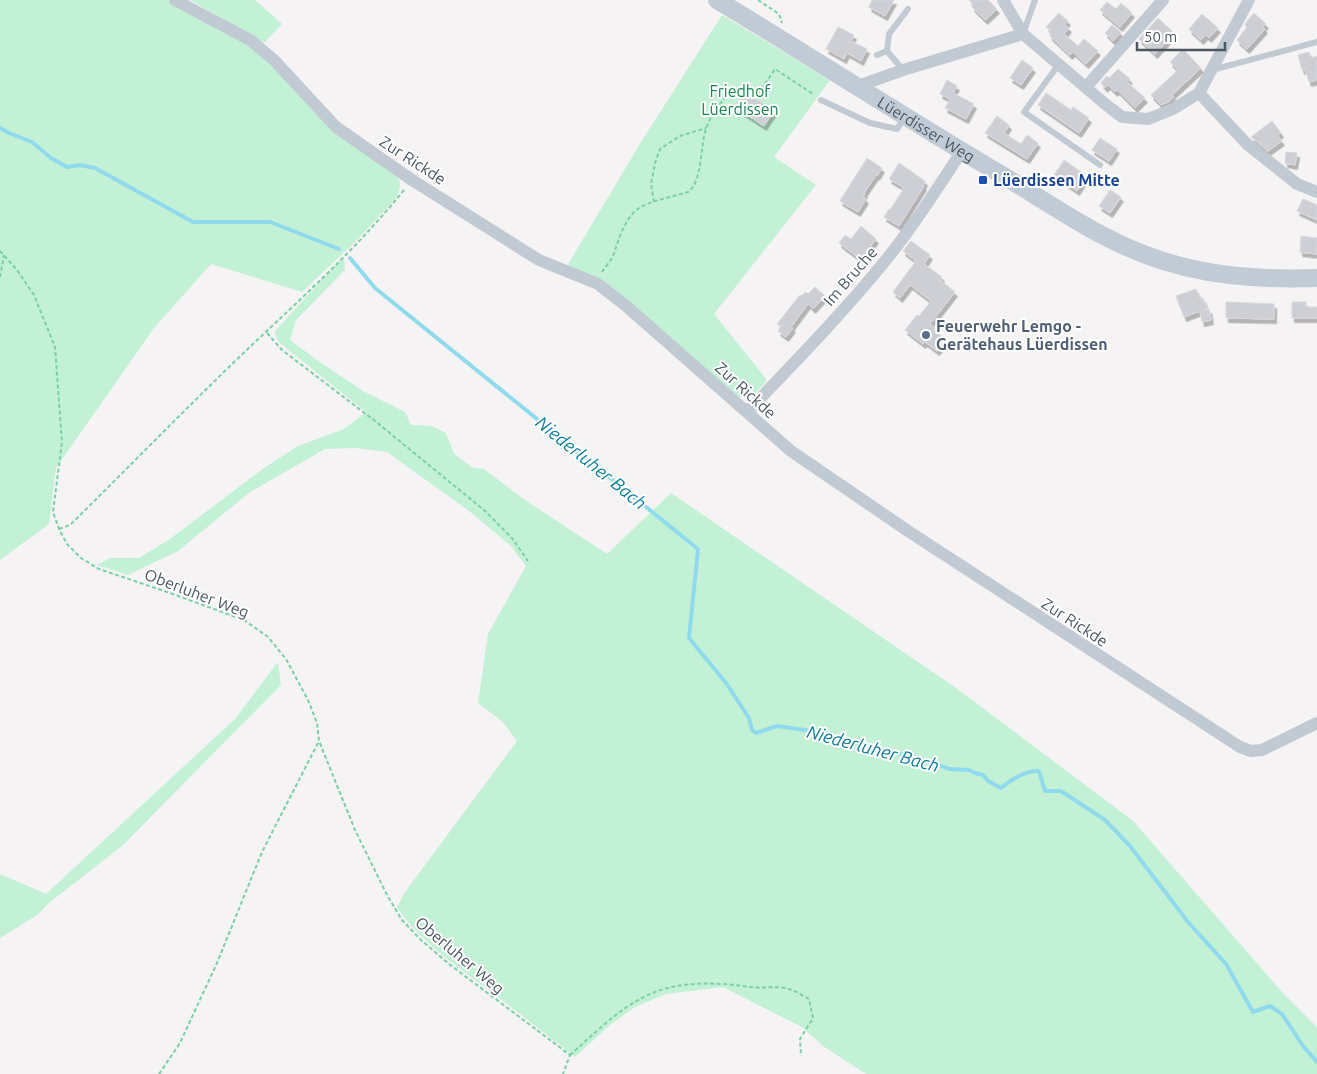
<svg xmlns="http://www.w3.org/2000/svg" width="1317" height="1074" font-family="Ubuntu,sans-serif">
<style>
.green{fill:#c3f1d5}
.lines{fill:none;stroke-linecap:round;stroke-linejoin:round}
.stream{stroke:#90daee;stroke-width:4}
.building{fill:#cdcfd5;stroke:#d7d9de;filter:url(#shadow)}
.path{stroke:#7ad0a6;stroke-width:2;stroke-dasharray:4 2.5;stroke-linecap:butt}
.service{stroke:#c1cad2;stroke-width:6}
.minor{stroke:#c1cad2;stroke-width:12}
.secondary{stroke:#c1cbd6;stroke-width:18}
.transit-dot{fill:#1a4fb4;stroke:#fff;stroke-width:2}
.service-dot{fill:#5c6f8a;stroke:#fff;stroke-width:2}
.labels{text-anchor:middle;stroke-width:4;stroke-linejoin:round;paint-order:stroke}
.park-label{font-size:16px;fill:#17864f;stroke:#fff}
.street-label{font-size:16px;fill:#4a5661;stroke:#fff}
.transit-label{font-size:16px;font-weight:bold;fill:#164399;stroke:#fff;text-anchor:start}
.service-label{font-size:16px;font-weight:bold;fill:#4e5e75;stroke:#fff;text-anchor:start}
.water-label{font-size:18px;font-style:italic;fill:#0c7c9b;stroke:#fff}
</style>
<defs>
<filter id="shadow"><feDropShadow dx="2.5" dy="4.5" stdDeviation="0" flood-color="#0004"/></filter>
</defs>
<rect width="100%" height="100%" fill="#f5f3f3"/>
<g class="green">
<path d="M0 0H167L195 13 259 51 397 176C402 184 400 189 397 197L356 241 302 292 211 264 154 328 56 468 49 524 0 560Z"/>
<polygon points="190,0 255,0 282,24 264,43"/>
<polygon points="722,15 830,80 774,157 816,185 714,314 767,380 753,396 745,399 737,396 567,266 641,142"/>
<path d="M344 256 345 270 296 320 290 340 321 363 363 391 405 412 411 425 432 426 446 433 454 454 473 468 484 469 525 500 607 554 671 493 956 688 1133 821 1282 992 1317 1027V1074H866L823 1046 802 1027 723 987 666 994 635 1007 610 1025 575 1057C547 1035 519 1013 490 991 457 966 420 942 397 907L405 892 517 741 503 722 478 703 488 634 526 566 510 545 469 511 387 452 355 448 325 449 250 492 178 551 128 575 97 565 110 558H139L170 539 264 468 298 446 344 429 366 412 286 348 277 340 275 331Z"/>
<polygon points="278,662 281,685 122,846 50,902 37,915 0,938 0,874 46,894 235,719"/>
</g>
<g class="lines">
<g class="stream">
<polyline points="0,128 9,133 32,142 51,158 67,167 80,165 95,168 193,222 270,222 339,249"/>
<path d="M350 258 375 288 698 549 689 638 726 683 749 718 752 730 756 733 777 726 826 733 842 740 928 761 949 769 969 770 975 773 983 775 988 781 1001 788C1011 780 1026 770 1039 771L1045 791H1061L1105 820 1130 846 1188 922 1226 964 1253 1012 1270 1006 1282 1014 1303 1046 1317 1062"/>
</g>
</g>
<g class="building">
<polygon points="872,0 894,0 885,16 869,7"/>
<polygon points="969,0 988,0 997,9 985,20 972,7 974,5"/>
<polygon points="1107,2 1116,9 1121,3 1132,13 1120,27 1100,10"/>
<polygon points="1059,13 1068,21 1065,24 1069,28 1064,34 1078,46 1084,39 1098,51 1086,64 1073,52 1070,55 1050,36 1050,30 1046,27"/>
<polygon points="1254,13 1266,24 1263,27 1265,29 1247,49 1237,40 1247,27 1245,25 1247,21"/>
<polygon points="1202,14 1218,28 1209,38 1206,35 1201,40 1189,29"/>
<polygon points="1158,18 1174,33 1155,54 1139,39"/>
<polygon points="1112,25 1121,33 1113,41 1105,33"/>
<polygon points="838,27 854,35 851,41 867,49 861,61 847,53 844,59 826,49"/>
<polygon points="1183,49 1201,68 1172,95 1174,97 1170,101 1161,105 1151,95 1178,70 1170,62"/>
<polygon points="1309,52 1311,58 1317,56 1317,80 1309,82 1305,69 1302,70 1298,55"/>
<polygon points="1022,60 1033,68 1021,85 1010,78"/>
<polygon points="1118,69 1130,79 1127,82 1145,98 1135,108 1117,90 1115,92 1108,85 1105,88 1101,83 1107,76 1109,78"/>
<polygon points="947,80 957,86 953,93 974,104 966,119 945,108 950,99 940,94"/>
<polygon points="745,92 774,111 764,126 735,107"/>
<polygon points="1046,93 1071,110 1073,107 1089,118 1079,133 1038,105"/>
<polygon points="997,116 1009,125 1004,133 1021,144 1027,135 1038,143 1027,159 985,133"/>
<polygon points="1272,121 1281,133 1278,136 1282,141 1268,151 1251,137"/>
<polygon points="1100,138 1117,149 1109,161 1092,150"/>
<polygon points="1286,152 1297,153 1295,165 1285,163"/>
<polygon points="867,158 882,168 877,176 876,175 864,193 865,193 863,197 866,199 858,212 840,201"/>
<polygon points="1064,160 1087,176 1077,191 1054,175"/>
<polygon points="899,163 925,181 923,185 924,186 899,226 884,217 889,209 890,210 903,190 902,189 903,187 889,179"/>
<polygon points="1110,190 1121,197 1110,213 1099,206"/>
<polygon points="1303,199 1317,205 1317,220 1297,211"/>
<polygon points="861,226 876,239 866,252 870,255 864,262 839,243 845,235 851,239"/>
<polygon points="1301,236 1317,238 1317,254 1300,252"/>
<polygon points="911,241 930,255 924,264 942,277 940,280 955,292 930,324 935,328 934,330 946,340 937,351 925,342 923,344 905,330 917,315 919,316 931,301 910,285 900,298 893,292 916,261 903,251"/>
<polygon points="815,287 825,296 813,309 808,304 791,327 793,328 786,337 778,331 782,327 777,324 800,295 801,296 806,292 808,294"/>
<polygon points="1196,289 1200,299 1203,298 1207,309 1202,310 1209,309 1211,320 1202,322 1200,311 1184,317 1176,296"/>
<polygon points="1226,302 1274,304 1274,319 1226,318"/>
<polygon points="1292,302 1306,302 1306,307 1317,307 1317,318 1292,318"/>
</g>
<g class="lines">
<g class="path">
<polyline points="758,0 779,14 782,23"/>
<polyline points="654,202 651,184 655,163 660,149 680,136 706,128"/>
<polyline points="0,251 17,270 34,295 55,347 62,442 53,512 59,529 67,544 81,558 99,569 170,593 244,620 268,637 286,659 308,700 317,723 319,741 355,830 387,895 402,920 421,940 449,964 570,1055 563,1074"/>
<path d="M602 272C605 267 610 262 613 256 619 239 624 219 639 208 653 200 672 197 688 192 703 181 700 145 706 129 710 116 721 103 729 92L734 89 758 94 775 69 813 94"/>
<polyline points="0,277 4,255"/>
<polyline points="267,333 282,350 375,421 484,510 512,538 528,561"/>
<path d="M59 529 70 525C131 465 191 403 253 344 305 295 359 246 404 190"/>
<path d="M570 1055C593 1035 615 1012 642 998 674 980 716 982 751 987 763 989 777 985 789 989 796 991 803 996 809 999L813 1018 800 1039 801 1056"/>
<polyline points="159,1074 180,1043 217,963 262,852 319,741"/>
</g>
<g class="service">
<polyline points="1023,34 1035,0"/>
<polyline points="887,51 889,34 908,9"/>
<polyline points="877,55 887,51 903,70"/>
<polyline points="1059,64 1024,112 1100,165"/>
<polyline points="1212,70 1317,42"/>
<polyline points="821,100 870,123 897,129 905,117"/>
</g>
<g class="minor">
<polyline points="175,0 250,40 274,60 336,127 412,180 539,260 598,284 625,305 791,451 908,531 1240,747 1251,751 1262,750 1317,723"/>
<polyline points="1003,0 1023,34"/>
<polyline points="858,86 903,70 1023,34 1104,103 1122,117 1148,119 1173,109 1199,93 1249,0"/>
<polyline points="1086,87 1163,0"/>
<polyline points="1199,93 1247,144 1297,184 1317,192"/>
<path d="M748 411C793 364 839 317 881 266 911 230 936 190 962 151"/>
</g>
<path class="secondary" id="s1" d="M717 0C811 57 903 116 997 172 1046 201 1093 235 1146 255 1201 276 1259 280 1317 278"/>
</g>
<rect class="transit-dot" x="978" y="175" width="10" height="10" rx="2.5"/>
<circle class="service-dot" cx="926" cy="335" r="5"/>
<g class="labels">
<g class="park-label">
<text x="740" y="97">Friedhof<tspan x="740" dy="18">Lüerdissen</tspan></text>
</g>
<g class="street-label">
<text dy="6" stroke="none"><textPath href="#s1" startOffset="246">Lüerdisser Weg</textPath></text>
<text transform="translate(413 160) rotate(33)" y="6">Zur Rickde</text>
<text transform="translate(850 276) rotate(-49)" y="6">Im Bruche</text>
<text transform="translate(746 390) rotate(42)" y="6">Zur Rickde</text>
<text transform="translate(197 593) rotate(21)" y="6">Oberluher Weg</text>
<text transform="translate(1075 622) rotate(33)" y="6">Zur Rickde</text>
<text transform="translate(460 955) rotate(40)" y="6">Oberluher Weg</text>
</g>
<g class="transit-label">
<text x="993" y="186">Lüerdissen Mitte</text>
</g>
<g class="service-label">
<text x="936" y="332">Feuerwehr Lemgo -<tspan x="936" dy="18">Gerätehaus Lüerdissen</tspan></text>
</g>
<g class="water-label">
<text transform="translate(591 463) rotate(39)" y="6">Niederluher Bach</text>
<text transform="translate(873 749) rotate(15)" y="6">Niederluher Bach</text>
</g>
</g>
<path d="M1137 42v8h88v-8" fill="none" stroke="#4a5661" stroke-width="2.5"/>
<text x="1144" y="42" font-size="15" fill="#4a5661" stroke="#ffffff" stroke-width="4" paint-order="stroke">50 m</text>
</svg>
